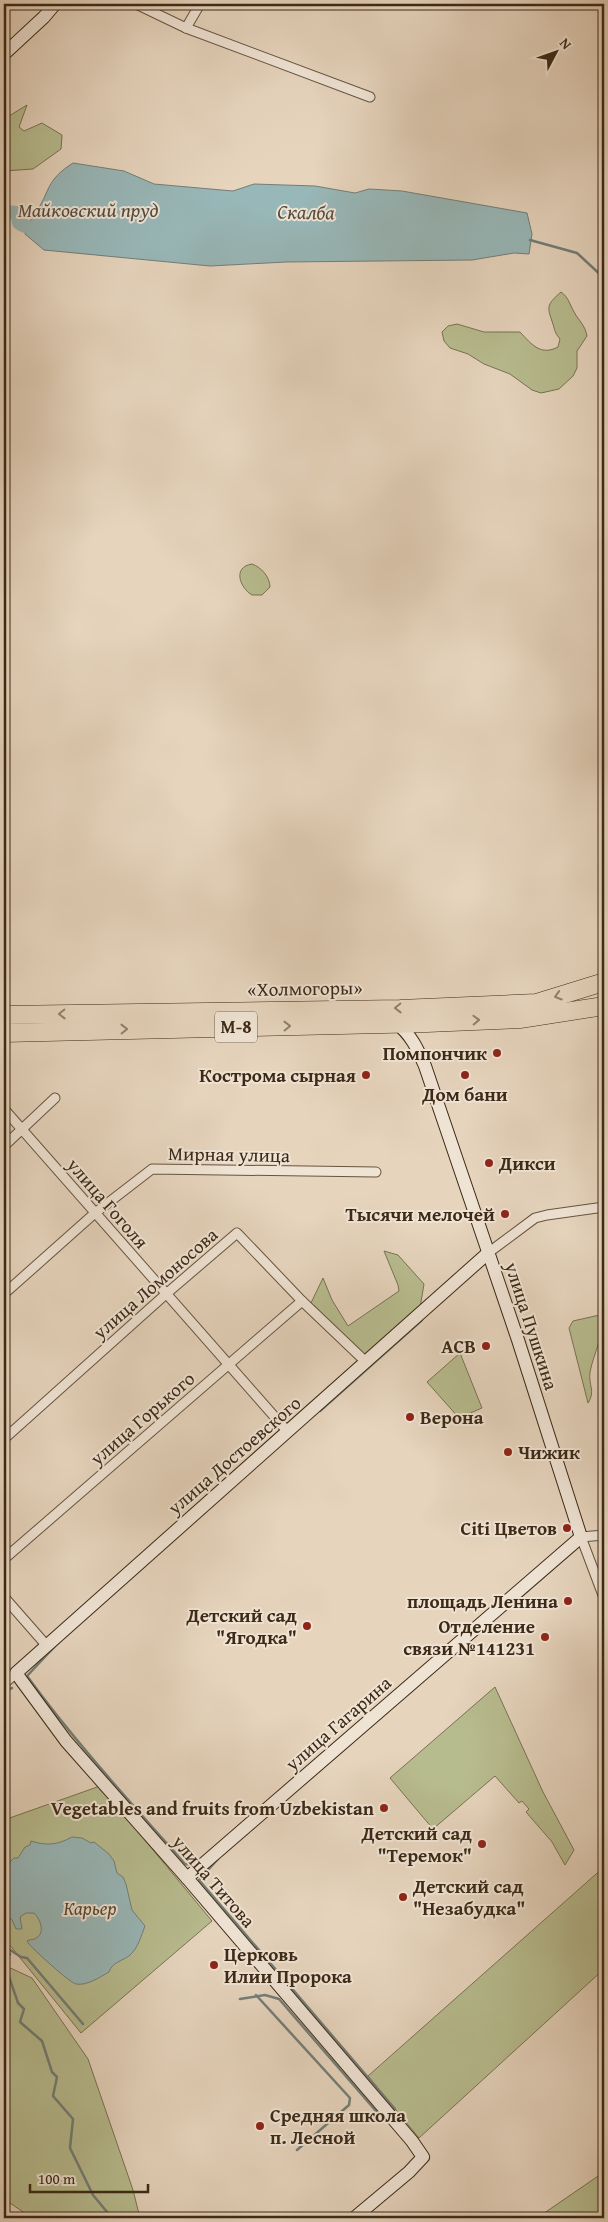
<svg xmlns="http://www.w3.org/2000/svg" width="608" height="2222" font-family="'Gentium Book Plus',serif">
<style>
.green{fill:#b7bc8f;stroke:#7a7252}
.water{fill:#98b7b8;stroke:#737e77}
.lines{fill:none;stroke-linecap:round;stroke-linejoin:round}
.stream{stroke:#737e77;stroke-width:2.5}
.river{stroke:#98b7b8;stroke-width:14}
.street-casing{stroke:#665440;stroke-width:11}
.secondary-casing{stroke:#3c2916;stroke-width:14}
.highway-casing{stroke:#3c2916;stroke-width:19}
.street{stroke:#efe3d4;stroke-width:9}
.secondary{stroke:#efe3d4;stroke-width:12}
.highway{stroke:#e6d4bd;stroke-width:18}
.oneway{stroke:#917e6a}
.poi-dot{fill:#8f2418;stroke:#efe3d4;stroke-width:2}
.labels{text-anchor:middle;stroke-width:4;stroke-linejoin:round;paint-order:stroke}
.shield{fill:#efe3d4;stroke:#72614f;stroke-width:1}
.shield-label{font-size:18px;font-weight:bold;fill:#3c2916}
.street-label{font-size:19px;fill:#3c2916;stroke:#efe3d4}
.poi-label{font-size:19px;font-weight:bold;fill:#3c2916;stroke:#efe3d4;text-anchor:end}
.park-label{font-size:19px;font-style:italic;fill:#55462e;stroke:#efe3d4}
.water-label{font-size:20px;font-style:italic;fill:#534c3e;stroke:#efe3d4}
</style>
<rect width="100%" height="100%" fill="#e6d4bd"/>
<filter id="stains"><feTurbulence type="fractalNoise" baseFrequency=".004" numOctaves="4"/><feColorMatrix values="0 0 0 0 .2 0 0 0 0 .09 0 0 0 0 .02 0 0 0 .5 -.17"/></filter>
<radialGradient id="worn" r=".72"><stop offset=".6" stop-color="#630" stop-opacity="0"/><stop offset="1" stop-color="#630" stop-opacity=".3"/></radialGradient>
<g class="green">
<polygon points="27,105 19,127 24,131 42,123 62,135 61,149 33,169 4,171 4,116 9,116"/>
<path d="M561 292C569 298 569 303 574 312 579 321 585 325 587 336L577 351V368L573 376 559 389 541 393 532 390 510 374 484 364 468 354 450 348 444 341 442 332 448 326 457 324 484 332H520C532 345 541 356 558 347L560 339C555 333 555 331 553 324 547 307 546 305 561 292Z"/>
<path d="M252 564C261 567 270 577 270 587L262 595H252C240 588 232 567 252 564Z"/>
<polygon points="384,1251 398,1255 424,1284 420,1308 365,1355 310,1305 323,1278 332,1300 348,1326 399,1291 398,1285"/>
<path d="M604 1314C604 1335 594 1352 590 1372 588 1385 596 1391 588 1403L569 1328 573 1321Z"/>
<polygon points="460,1353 482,1408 459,1418 427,1382"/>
<polygon points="495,1687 543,1792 574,1850 565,1865 552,1842 526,1812 529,1809 522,1801 519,1803 495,1776 433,1829 390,1778"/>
<polygon points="100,1786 212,1921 81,2033 4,1938 4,1820"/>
<polygon points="604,1867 604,1969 419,2138 368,2076"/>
<polygon points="4,1965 32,1978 88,2059 133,2190 140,2218 32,2218 4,2199"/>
<polygon points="604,2172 604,2218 537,2218"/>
</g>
<g class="water">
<path d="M73 163 124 171 154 184 233 191 254 184 315 186 355 193 369 189 402 191 527 213 532 234 529 254 514 253 472 260 286 262 210 266 44 250 25 234C25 224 30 222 35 214 51 190 45 181 73 163Z"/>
<path d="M72 1837 82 1838 91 1843 94 1842 109 1854 114 1861 117 1873 123 1877 126 1884 132 1910 145 1926C141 1936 138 1948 130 1955 123 1961 112 1962 109 1972 100 1977 87 1986 76 1984 70 1983 35 1951 29 1944L27 1941 29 1940C46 1939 43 1922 34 1913H26L20 1917 22 1929H16L12 1920 4 1912V1901L6 1898 4 1868 14 1858H18L25 1847 30 1845 31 1841C47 1846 57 1845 72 1837Z"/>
</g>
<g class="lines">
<g class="stream">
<polyline points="530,240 577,253 604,278"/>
<polyline points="320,1411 422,1320"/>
<path d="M58 1643 27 1676C75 1742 131 1803 185 1864L194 1865"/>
<polyline points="4,1691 12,1688"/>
<polyline points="218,1859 199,1880 395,2109"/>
<polyline points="4,1946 21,1957 27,1958 83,2024"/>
<polyline points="4,1947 10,1954 4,1960"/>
<polyline points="4,1962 18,2003 24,2009 20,2022 42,2041 52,2072 57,2077 53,2096 73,2119 70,2148 93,2195 112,2218"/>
<polyline points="256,1995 350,2098 349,2105 297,2150"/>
<polyline points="240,1999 265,1995 279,1999 382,2118"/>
</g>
<polyline class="river" points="4,212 17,213 19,223 25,226"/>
<defs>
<g id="street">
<polyline points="136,4 186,28 370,97"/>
<polyline points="186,28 200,4"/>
<polyline points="4,1109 288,1432"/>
<polyline points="4,1146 55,1098"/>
<polyline points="488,1253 535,1218 547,1215 604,1207"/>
<polyline points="4,1294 95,1213 152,1169 376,1172"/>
<polyline points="4,1439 166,1294 237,1233 302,1301 366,1362"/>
<polyline points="604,1535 581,1537 604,1598"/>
<polyline points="4,1559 302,1301"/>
<polyline points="4,1597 47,1646"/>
<polyline points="4,1684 16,1673"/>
</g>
<g id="secondary">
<polyline points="4,54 44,17 55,4"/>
<path d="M187 1878 581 1537 518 1340 425 1066C418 1050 411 1034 396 1023"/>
<polyline points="354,2218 409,2172 423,2157 412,2141 187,1878 66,1741 16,1673 488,1253"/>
</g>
<g id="highway">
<polyline points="4,1015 400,1009 536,1003 604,982"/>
<polyline points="4,1033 427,1023 520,1019 604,1006"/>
</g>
</defs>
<use href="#street" class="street-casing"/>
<use href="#secondary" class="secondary-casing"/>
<use href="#highway" class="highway-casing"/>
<use href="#street" class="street"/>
<use href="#secondary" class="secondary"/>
<use href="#highway" class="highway"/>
</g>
<defs><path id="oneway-chevron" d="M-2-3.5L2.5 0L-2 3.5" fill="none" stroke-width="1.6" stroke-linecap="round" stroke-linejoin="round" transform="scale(1.25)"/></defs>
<g class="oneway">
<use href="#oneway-chevron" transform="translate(558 996) rotate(163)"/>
<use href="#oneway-chevron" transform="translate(398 1008) rotate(179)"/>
<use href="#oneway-chevron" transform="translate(62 1014) rotate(179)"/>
<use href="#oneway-chevron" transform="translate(476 1020) rotate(-2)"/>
<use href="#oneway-chevron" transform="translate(287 1026) rotate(-1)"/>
<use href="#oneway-chevron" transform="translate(124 1029) rotate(-1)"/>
</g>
<g class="poi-dot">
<circle cx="497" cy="1053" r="5"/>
<circle cx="366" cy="1075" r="5"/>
<circle cx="465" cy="1075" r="5"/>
<circle cx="489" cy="1163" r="5"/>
<circle cx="505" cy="1214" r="5"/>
<circle cx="486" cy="1346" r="5"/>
<circle cx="410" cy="1417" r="5"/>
<circle cx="508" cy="1452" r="5"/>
<circle cx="567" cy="1528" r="5"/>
<circle cx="568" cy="1601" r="5"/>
<circle cx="307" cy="1626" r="5"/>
<circle cx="545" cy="1637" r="5"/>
<circle cx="384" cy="1808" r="5"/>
<circle cx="482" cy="1844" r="5"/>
<circle cx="403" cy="1897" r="5"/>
<circle cx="214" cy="1965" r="5"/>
<circle cx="260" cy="2126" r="5"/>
</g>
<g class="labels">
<rect class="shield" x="215" y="1011.5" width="42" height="31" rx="4"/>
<g class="shield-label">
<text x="236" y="1033">М-8</text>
</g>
<g class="street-label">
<text transform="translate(305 988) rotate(-1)" y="7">«Холмогоры»</text>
<text transform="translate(229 1154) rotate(1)" y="7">Мирная улица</text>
<text transform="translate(108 1203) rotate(49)" y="7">улица Гоголя</text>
<text transform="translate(155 1283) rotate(-41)" y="7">улица Ломоносова</text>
<text transform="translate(532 1326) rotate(72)" y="7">улица Пушкина</text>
<text transform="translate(142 1418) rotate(-41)" y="7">улица Горького</text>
<text transform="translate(234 1455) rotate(-41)" y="7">улица Достоевского</text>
<text transform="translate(338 1723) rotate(-41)" y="7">улица Гагарина</text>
<text transform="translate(214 1881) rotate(49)" y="7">улица Титова</text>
</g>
<g class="poi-label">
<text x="487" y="1060">Помпончик</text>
<text x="356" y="1082">Кострома сырная</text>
<text x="465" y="1101" text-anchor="middle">Дом бани</text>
<text x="499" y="1170" text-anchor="start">Дикси</text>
<text x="495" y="1221">Тысячи мелочей</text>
<text x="476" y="1353">АСВ</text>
<text x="420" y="1424" text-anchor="start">Верона</text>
<text x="518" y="1459" text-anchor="start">Чижик</text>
<text x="557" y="1535">Citi Цветов</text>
<text x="558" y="1608">площадь Ленина</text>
<text x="297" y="1622">Детский сад<tspan x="297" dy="22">"Ягодка"</tspan></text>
<text x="535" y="1633">Отделение<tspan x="535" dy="22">связи №141231</tspan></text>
<text x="374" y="1815">Vegetables and fruits from Uzbekistan</text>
<text x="472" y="1840">Детский сад<tspan x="472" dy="22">"Теремок"</tspan></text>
<text x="413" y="1893" text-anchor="start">Детский сад<tspan x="413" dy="22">"Незабудка"</tspan></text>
<text x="224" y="1961" text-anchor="start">Церковь<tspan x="224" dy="22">Илии Пророка</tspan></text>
<text x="270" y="2122" text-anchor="start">Средняя школа<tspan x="270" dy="22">п. Лесной</tspan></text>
</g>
<g class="park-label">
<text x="90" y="1915">Карьер</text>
</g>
<g class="water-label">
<text x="88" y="217">Майковский пруд</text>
<text transform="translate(306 212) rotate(1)" y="7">Скалба</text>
</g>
</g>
<rect width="608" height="2222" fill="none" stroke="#e6d4bd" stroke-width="20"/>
<rect x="5" y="5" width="598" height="2212" fill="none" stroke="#3c2916" stroke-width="2.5"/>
<rect x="10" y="10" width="588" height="2202" fill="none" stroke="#3c2916"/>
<g transform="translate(556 52) rotate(49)" stroke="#efe3d4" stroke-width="4" paint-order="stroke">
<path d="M0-4L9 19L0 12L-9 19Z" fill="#3c2916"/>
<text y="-8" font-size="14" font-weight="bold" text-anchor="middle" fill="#3c2916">N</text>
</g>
<path d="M30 2184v8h118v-8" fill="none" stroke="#3c2916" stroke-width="2.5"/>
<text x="38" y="2184" font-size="15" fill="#3c2916" stroke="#efe3d4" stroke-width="4" paint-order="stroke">100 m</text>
<rect width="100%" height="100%" filter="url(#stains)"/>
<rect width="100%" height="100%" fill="url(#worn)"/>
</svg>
